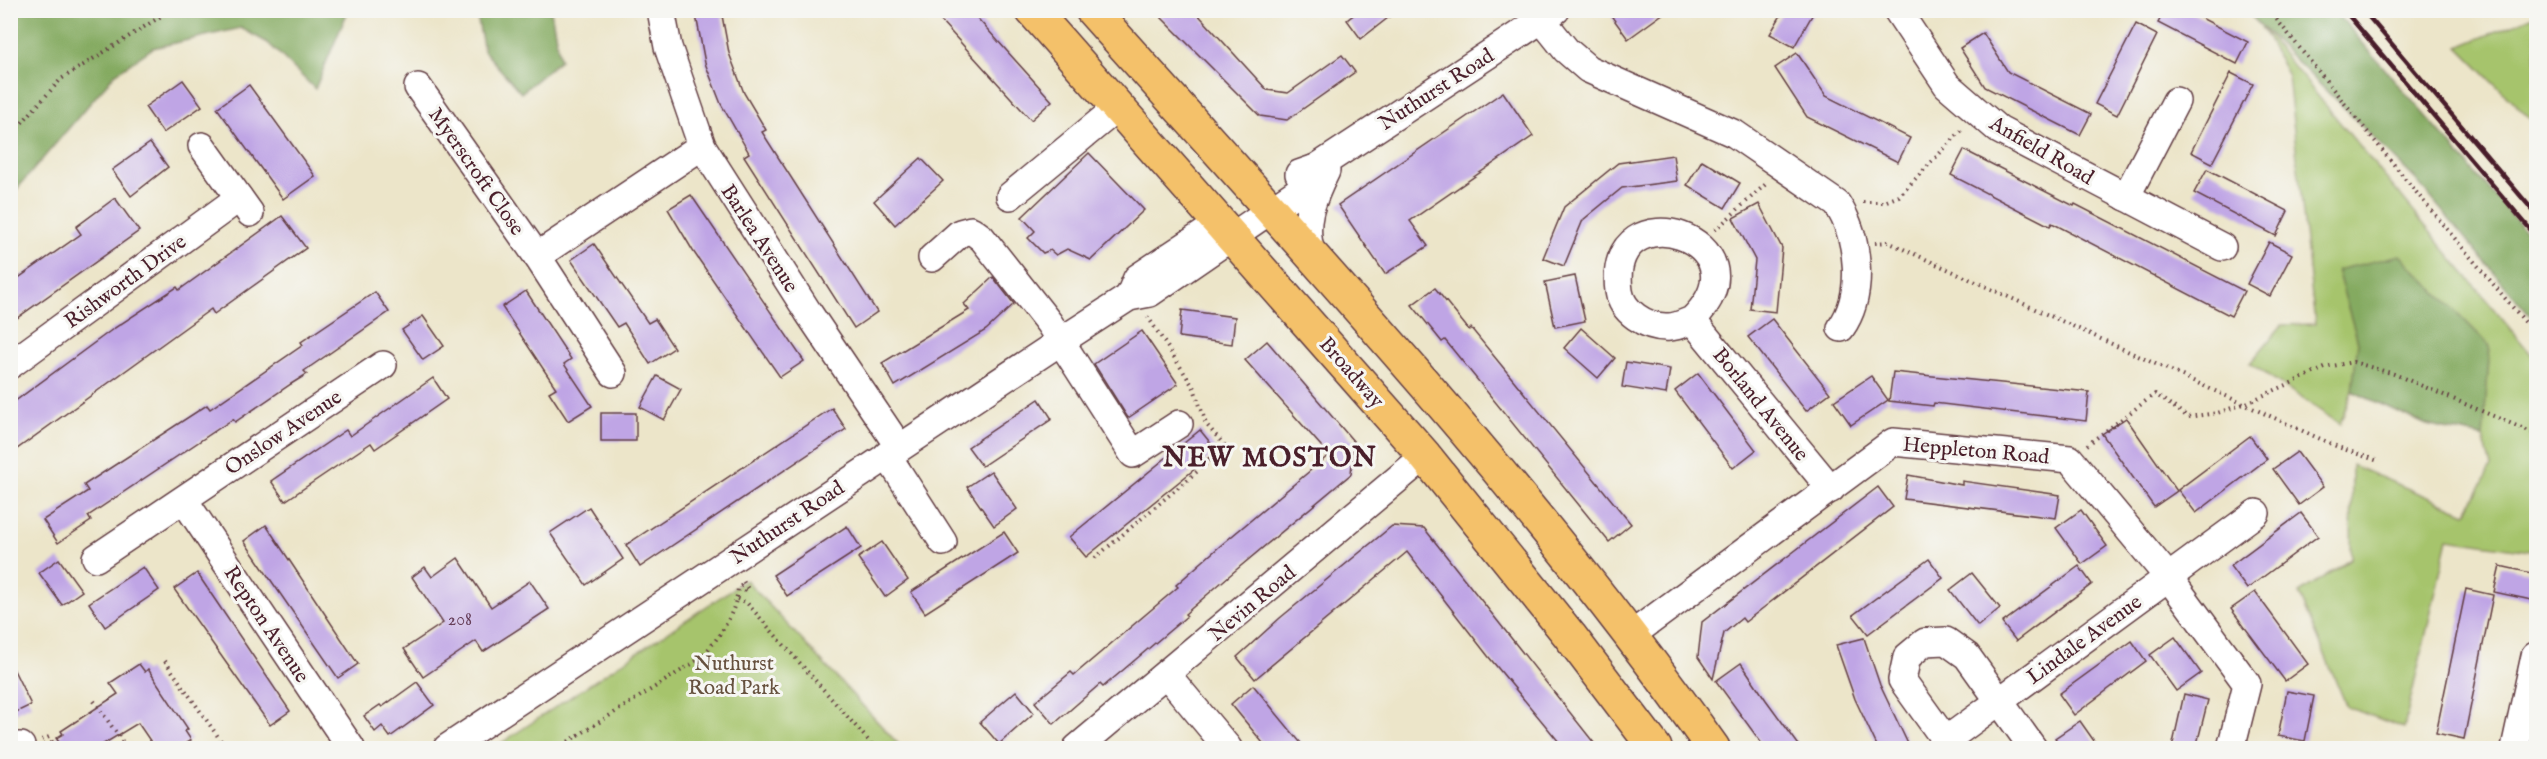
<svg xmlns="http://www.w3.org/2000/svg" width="2547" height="759" font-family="'IM FELL English',serif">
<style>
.green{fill:#a6c46c;stroke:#78724c;stroke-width:1.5}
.forest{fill:#84aa60;stroke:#676446;stroke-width:1.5}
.building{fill:#bfa5e5}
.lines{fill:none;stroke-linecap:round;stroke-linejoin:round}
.minor-casing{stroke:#623d43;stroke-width:30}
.highway-casing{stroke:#623d43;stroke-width:36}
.path{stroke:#623d43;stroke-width:4;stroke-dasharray:1.5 4.5;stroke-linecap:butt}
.minor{stroke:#fff;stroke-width:27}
.highway{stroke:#f4c16a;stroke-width:33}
.rail{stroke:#4a1f2b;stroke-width:4.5}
.labels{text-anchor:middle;stroke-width:6;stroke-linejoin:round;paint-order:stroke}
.number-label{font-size:18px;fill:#67405a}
.street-label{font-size:21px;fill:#4a1f2b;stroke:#f6f6f2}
.park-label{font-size:21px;fill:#66513e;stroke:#f6f6f2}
.district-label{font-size:27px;font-weight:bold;letter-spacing:1.5px;fill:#4a1f2b;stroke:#f6f6f2}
</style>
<rect width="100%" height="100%" fill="#f6f6f2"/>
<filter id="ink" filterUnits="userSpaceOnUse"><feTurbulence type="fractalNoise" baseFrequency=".0167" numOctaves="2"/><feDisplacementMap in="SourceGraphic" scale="12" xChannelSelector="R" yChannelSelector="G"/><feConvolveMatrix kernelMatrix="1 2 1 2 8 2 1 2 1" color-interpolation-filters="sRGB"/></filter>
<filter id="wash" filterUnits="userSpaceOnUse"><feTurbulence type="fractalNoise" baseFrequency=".008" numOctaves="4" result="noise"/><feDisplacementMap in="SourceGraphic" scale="24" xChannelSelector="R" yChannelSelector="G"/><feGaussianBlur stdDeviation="1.35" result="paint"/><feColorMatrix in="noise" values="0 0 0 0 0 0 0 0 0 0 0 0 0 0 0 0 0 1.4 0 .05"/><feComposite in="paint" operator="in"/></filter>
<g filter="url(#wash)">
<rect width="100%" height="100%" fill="#ece5c9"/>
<g class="green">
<polygon points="2536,15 2536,125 2458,47"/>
<polygon points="2261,27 2536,360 2536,552 2448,539 2404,728 2347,707 2299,593 2351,559 2352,465 2466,513 2491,467 2483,437 2427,425 2352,391 2340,424 2250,363 2282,325 2315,324 2288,76"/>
<polygon points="746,580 902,748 494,748"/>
</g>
<g class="forest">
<polygon points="11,10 348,10 348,11 315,89 268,43 241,28 153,48 115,74 11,196"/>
<polygon points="476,11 551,11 560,60 521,93 484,51"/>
<polygon points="2246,11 2335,11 2536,244 2536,323 2417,181"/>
<polygon points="2400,255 2490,346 2483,437 2427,425 2352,391 2358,342 2337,270"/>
</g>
<g id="blocks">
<g class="building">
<polygon points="695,10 721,10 729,53 744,93 766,130 762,132 877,312 854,328 744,156 749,153 721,104 705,63"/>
<polygon points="931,10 970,10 1052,101 1031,120"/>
<polygon points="1154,10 1194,10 1267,90 1288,93 1342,55 1355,72 1287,120 1260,116"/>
<polygon points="1360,10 1398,10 1361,39 1347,20"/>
<polygon points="1621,10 1668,10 1628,39 1612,17"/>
<polygon points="1784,10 1815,10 1794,47 1770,34"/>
<polygon points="2165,10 2186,10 2248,42 2237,64 2158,23"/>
<polygon points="2136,24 2157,35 2117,115 2095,104"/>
<polygon points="1983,33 2008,72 2091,114 2080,135 1985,87 1960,48"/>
<polygon points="1797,53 1826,96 1910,138 1898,162 1807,117 1775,68"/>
<polygon points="2231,73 2253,84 2212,163 2191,152"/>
<polygon points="183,80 202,106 163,133 145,107"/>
<polygon points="249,85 315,176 283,199 217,108"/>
<polygon points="1503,92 1533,136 1410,221 1428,246 1385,274 1338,205"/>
<polygon points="150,143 168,167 131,196 112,170"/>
<polygon points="1964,150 2074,206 2075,204 2244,291 2231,316 2052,223 2050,226 1951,175"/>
<polygon points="1089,153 1144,210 1091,260 1067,249 1056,255 1050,250 1043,253 1028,238 1035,231 1022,217"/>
<polygon points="1673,155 1677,181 1622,188 1583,220 1564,266 1543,258 1564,207 1618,163"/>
<polygon points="921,158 943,181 895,225 874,201"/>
<polygon points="1702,160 1740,183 1725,208 1687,185"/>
<polygon points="2207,169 2288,211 2276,236 2194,193"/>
<polygon points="691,195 804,361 780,377 693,251 668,209"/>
<polygon points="115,198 139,231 10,323 10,284 81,234 76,227"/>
<polygon points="1759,204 1782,248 1776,312 1750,309 1755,260 1733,218"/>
<polygon points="282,216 306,248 214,314 211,309 10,454 10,405 113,329 177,287 179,290"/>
<polygon points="2269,242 2292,254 2270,296 2247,284"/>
<polygon points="594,244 648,323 655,319 674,348 650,364 624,323 617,327 571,260"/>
<polygon points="1575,276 1585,321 1555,327 1545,282"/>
<polygon points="993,277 1014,304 986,330 895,386 882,363 969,310 964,304"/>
<polygon points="1435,288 1469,330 1471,328 1631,524 1609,542 1445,340 1442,342 1412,305"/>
<polygon points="526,291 571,359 564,364 592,406 568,421 549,392 556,388 502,307"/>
<polygon points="375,292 389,312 304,371 307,374 291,384 235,422 233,419 88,516 91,521 58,543 43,520 88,491 84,485 207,405 210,409 303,345 301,342"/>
<polygon points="1182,310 1235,317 1232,344 1179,337"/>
<polygon points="423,316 444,346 423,360 402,330"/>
<polygon points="1772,319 1830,393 1806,411 1748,337"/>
<polygon points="1581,328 1615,358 1598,378 1564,348"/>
<polygon points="1142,331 1178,384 1128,418 1094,364"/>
<polygon points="1267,341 1354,442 1351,474 1230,575 1185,614 1187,616 1103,687 1100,684 1054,724 1035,702 1071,672 1074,675 1178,587 1176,585 1220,546 1329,455 1245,360"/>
<polygon points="1626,362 1670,369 1666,394 1622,387"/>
<polygon points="1893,372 2089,392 2086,421 1934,403 1933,406 1889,401"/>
<polygon points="1698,373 1756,450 1733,468 1675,391"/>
<polygon points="657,376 681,389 664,420 640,407"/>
<polygon points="1871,376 1888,400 1851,425 1834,401"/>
<polygon points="433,378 447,399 375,449 371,443 285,501 271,481 346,430 350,436"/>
<polygon points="1039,399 1052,419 982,466 968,447"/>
<polygon points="832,408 846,429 640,567 626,545"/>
<rect x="601" y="413" width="35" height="28"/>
<polygon points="2126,418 2177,491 2154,507 2102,434"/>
<polygon points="1200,430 1217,451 1086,557 1069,537"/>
<polygon points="2250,436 2267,459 2196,513 2178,490"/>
<polygon points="2297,452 2323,487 2299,505 2273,469"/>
<polygon points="991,471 1017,509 994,526 967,487"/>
<polygon points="1908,475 1962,485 1962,481 2060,495 2056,518 1904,499"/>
<polygon points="1878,487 1893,507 1745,622 1742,618 1724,633 1713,679 1698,657 1702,622"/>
<polygon points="589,507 623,559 586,585 550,533"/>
<polygon points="2081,510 2107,546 2082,564 2056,528"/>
<polygon points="2301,513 2318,536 2247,589 2230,566"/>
<polygon points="266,525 358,664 338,678 244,541"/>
<polygon points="847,526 861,548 787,596 773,575"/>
<polygon points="1392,526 1424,528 1598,748 1564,748 1488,656 1407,552 1255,679 1237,657 1280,618"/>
<polygon points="1004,532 1018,553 925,613 911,592"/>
<polygon points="882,542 908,580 885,597 858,558"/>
<polygon points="458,558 491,607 530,581 549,609 483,652 476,641 423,677 404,649 443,623 412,577 425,567 432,577"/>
<polygon points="59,559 82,591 62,605 39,573"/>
<polygon points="1929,559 1943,578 1868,634 1853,615"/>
<polygon points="2079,566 2092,584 2016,641 2002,623"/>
<polygon points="2500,566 2536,574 2536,601 2494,592"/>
<polygon points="143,567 159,590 105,627 89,603"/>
<polygon points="197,573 290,711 270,725 174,589"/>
<polygon points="1972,573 2000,608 1978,626 1950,590"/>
<polygon points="2466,589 2493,595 2464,739 2436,733"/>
<polygon points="2255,592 2308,664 2285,681 2231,609"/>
<polygon points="2175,637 2201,673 2176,691 2150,655"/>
<polygon points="1864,638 1880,685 1910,748 1878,748 1855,699 1836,645"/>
<polygon points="2132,641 2146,661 2074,715 2059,694"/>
<polygon points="10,662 31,705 10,715"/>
<polygon points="1741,663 1766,700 1801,748 1765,748 1716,681"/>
<polygon points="139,664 145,672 148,669 188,729 185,731 191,740 178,748 155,748 138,723 97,748 63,748 56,738 63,734 61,731 118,694 110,683"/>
<polygon points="417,682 434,705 390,737 382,726 375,732 364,716 380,705 382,707"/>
<polygon points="1253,685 1305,748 1267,748 1231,704"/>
<polygon points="1016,691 1034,713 999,744 980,722"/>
<polygon points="2287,691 2314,696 2305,741 2278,736"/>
<polygon points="2184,694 2208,700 2196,748 2172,748"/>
<polygon points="2080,721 2099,748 2063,748 2055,738"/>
</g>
</g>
</g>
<g filter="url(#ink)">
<use href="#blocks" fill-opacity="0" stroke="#623d43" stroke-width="1.5"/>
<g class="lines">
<defs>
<g id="minor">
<polyline points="661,10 668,47 702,146 808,312 899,447"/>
<polyline points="1897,10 1947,85 1999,130 2222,247"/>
<path d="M1542 20 1566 50 1588 69 1735 134 1837 204C1859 237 1865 294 1841 328"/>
<polyline points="418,87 537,256 613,373"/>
<polyline points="202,146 250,213"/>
<polyline points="1299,174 1316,168 1556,10"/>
<polyline points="1010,196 1118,107"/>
<polyline points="2126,197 2176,101"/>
<path d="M1312 255C1301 225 1312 199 1326 171"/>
<polyline points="537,256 702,146"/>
<polyline points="932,258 960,233 971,230 982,238 1049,323 1133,454 1179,424"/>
<polyline points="1129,297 1137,278 1214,227"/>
<path d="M1692 320C1774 240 1605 185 1619 291 1622 312 1646 327 1666 327 1675 328 1684 323 1692 320L1831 489"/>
<polyline points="10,365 239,198"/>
<polyline points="887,455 943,542"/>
<polyline points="184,500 351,748"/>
<polyline points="96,558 383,365"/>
<polyline points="1630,636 1893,442 2070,459 2169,578 2247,684 2231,748"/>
<polyline points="1167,675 1228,748"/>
<polyline points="1945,741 2256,513"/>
<polyline points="10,746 21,746"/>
<polyline points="447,748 1061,341 1129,297 1150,293 1304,187 1316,168"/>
<polyline points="1077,748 1425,456"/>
<polyline points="1951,748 1902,680 1907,657 1925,642 1946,641 1967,656 2033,748"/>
<polyline points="2515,748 2535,656"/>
</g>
<g id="highway">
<polyline points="1032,10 1425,456 1570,636 1655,748"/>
<path d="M1092 10C1306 250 1527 485 1713 748"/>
</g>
</defs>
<use href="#minor" class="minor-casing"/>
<use href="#highway" class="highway-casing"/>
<g class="path">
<polyline points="2269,10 2425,203 2536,335"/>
<polyline points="10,136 61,79 171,10"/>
<polyline points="1863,202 1884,202 1899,196 1963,129"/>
<polyline points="1715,230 1767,183"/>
<polyline points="1875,243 1888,242 2338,447 2378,461"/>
<polyline points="2087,445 2155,394 2188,417 2217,413 2244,404 2327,367 2353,362 2394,374 2536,434"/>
<polyline points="1095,558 1226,447 1206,424 1194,388 1148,317"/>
<polyline points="737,599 746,602 875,748"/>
<polyline points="165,661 226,748"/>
<polyline points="94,701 127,748"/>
<polyline points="42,740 49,737 56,748"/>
<path d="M558 748 698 660C717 642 736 614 738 588L741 586 745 591 748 589 743 581"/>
</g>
<use href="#minor" class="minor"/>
<use href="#highway" class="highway"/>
<g class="rail">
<polyline points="2344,10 2536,236"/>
<polyline points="2363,10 2536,214"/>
</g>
</g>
</g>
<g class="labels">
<g class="number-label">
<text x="460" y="625">208</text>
</g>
<g class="street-label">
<text transform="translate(1436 89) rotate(-33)" y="7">Nuthurst Road</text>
<text transform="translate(2042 150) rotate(30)" y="7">Anfield Road</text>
<text transform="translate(477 171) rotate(55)" y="7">Myerscroft Close</text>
<text transform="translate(760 238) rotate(57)" y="7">Barlea Avenue</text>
<text transform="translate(125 281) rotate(-36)" y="7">Rishworth Drive</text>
<text transform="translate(1352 372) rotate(49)" y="7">Broadway</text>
<text transform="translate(1761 404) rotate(51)" y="7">Borland Avenue</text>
<text transform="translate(283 432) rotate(-34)" y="7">Onslow Avenue</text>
<text transform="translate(1976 450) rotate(5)" y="7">Heppleton Road</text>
<text transform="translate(787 522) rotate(-34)" y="7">Nuthurst Road</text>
<text transform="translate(1252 603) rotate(-40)" y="7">Nevin Road</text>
<text transform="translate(267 624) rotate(56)" y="7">Repton Avenue</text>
<text transform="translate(2084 639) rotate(-36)" y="7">Lindale Avenue</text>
</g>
<g class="park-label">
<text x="734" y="670">Nuthurst<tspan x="734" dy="24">Road Park</tspan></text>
</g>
<g class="district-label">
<text x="1270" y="466">NEW MOSTON</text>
</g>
</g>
<rect width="2547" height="759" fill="none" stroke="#f6f6f2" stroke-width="36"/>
</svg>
